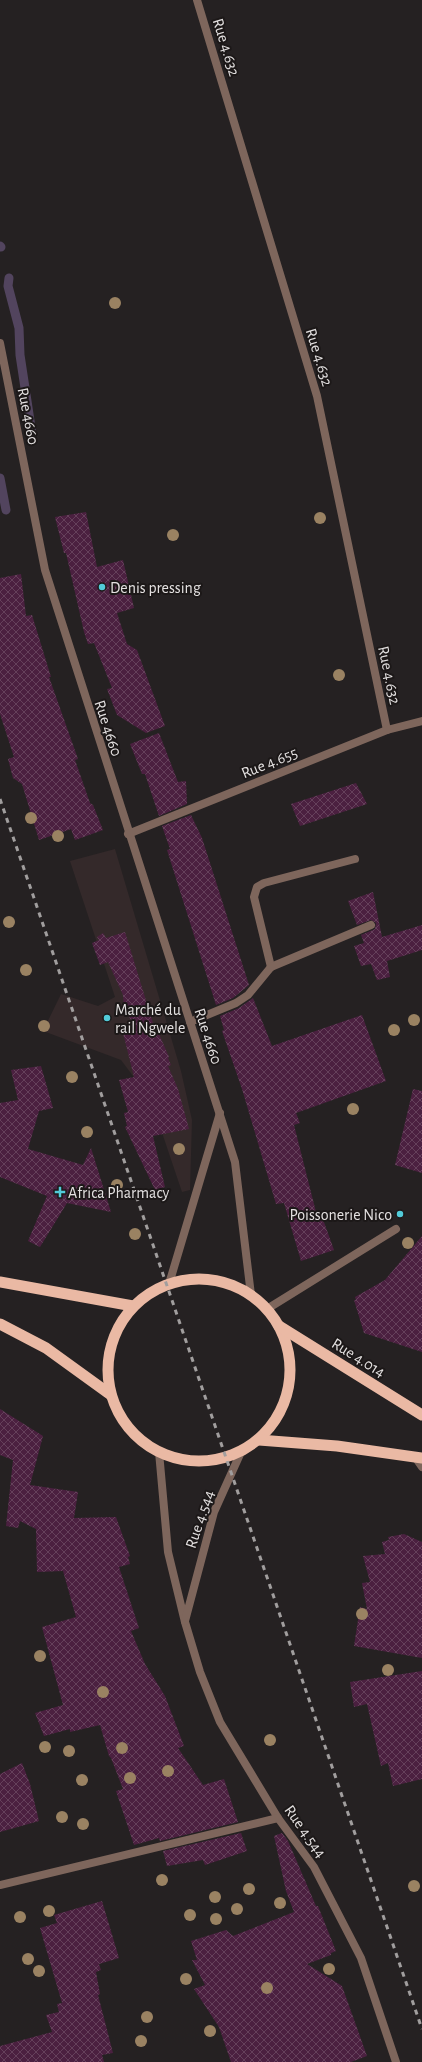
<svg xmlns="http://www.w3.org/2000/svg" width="422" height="2062" font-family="'Alegreya Sans',sans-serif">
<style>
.built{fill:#34292a}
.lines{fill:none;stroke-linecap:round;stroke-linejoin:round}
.stream{stroke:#52445e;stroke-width:9}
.building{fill:url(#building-cross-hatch)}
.service{stroke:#7e665c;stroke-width:8}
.minor{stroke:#7e665c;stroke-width:8}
.trunk{stroke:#eab9a4;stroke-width:11}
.rail{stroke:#a19e9e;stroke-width:3;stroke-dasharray:5 5;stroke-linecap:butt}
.tree{fill:#9a8262}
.poi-dot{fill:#52cbd9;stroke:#1c1818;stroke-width:1.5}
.labels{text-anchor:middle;stroke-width:4;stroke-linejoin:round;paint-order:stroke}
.street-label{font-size:16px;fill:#e4e1e1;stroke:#1c1818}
.poi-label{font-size:16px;fill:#e4e1e1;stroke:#1c1818;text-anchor:start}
</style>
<defs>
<pattern id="building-cross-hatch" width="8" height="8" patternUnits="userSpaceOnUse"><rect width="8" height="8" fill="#4b2040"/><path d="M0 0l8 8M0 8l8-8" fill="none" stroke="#65405b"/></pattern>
</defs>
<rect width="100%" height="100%" fill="#252122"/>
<polygon class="built" points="115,849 181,1071 192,1120 190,1190 182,1192 151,1100 121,1060 43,1031 61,994 98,1006 115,997 70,861"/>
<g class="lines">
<g class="stream">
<polyline points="0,246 1,247"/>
<polyline points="9,278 8,286 19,328 20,355 32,434"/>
<polyline points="0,478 6,510"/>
</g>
</g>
<g class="building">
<polygon points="86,512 97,567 123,560 134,608 117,613 127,644 137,650 165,726 146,733 117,715 107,689 112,688 94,643 88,644 84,632 66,553 64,553 55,517"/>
<polygon points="21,574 26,616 32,615 51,677 49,677 78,759 75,760 90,803 93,805 103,830 75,840 71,829 39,840 22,784 13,778 8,759 14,757 0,714 0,578"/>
<polygon points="159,733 178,782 186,781 187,804 159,816 145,774 142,774 130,744"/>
<polygon points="356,783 367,804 300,826 291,804"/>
<polygon points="191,815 202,838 249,985 233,998 216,1005 167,850 170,849 162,826"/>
<polygon points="373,892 382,937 422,925 422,950 387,961 390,977 377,980 371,964 361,966 354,946 364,943 361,935 375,929 376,923 371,920 357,925 348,901"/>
<polygon points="125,932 156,1033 159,1034 169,1057 168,1058 171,1065 168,1066 178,1089 189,1129 153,1136 165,1187 155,1190 125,1127 127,1126 124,1113 128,1112 119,1080 134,1077 123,1033 135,1028 124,1007 123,995 108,962 100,965 92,943 99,940 97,937 103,933 106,938"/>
<polygon points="253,998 272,1046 362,1015 386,1081 296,1113 300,1123 294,1125 316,1212 320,1211 334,1250 301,1261 284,1203 276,1204 242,1089 222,1031 224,1030 220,1016 239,1008"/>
<polygon points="41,1066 53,1108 39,1111 28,1149 83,1165 91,1148 111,1212 67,1203 40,1247 28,1241 47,1196 0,1177 0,1103 18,1100 11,1070"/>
<polygon points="413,1089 422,1091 422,1173 395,1165"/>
<polygon points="422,1236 422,1352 364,1333 354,1300 356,1300 355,1297 385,1280"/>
<polygon points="0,1409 43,1436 30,1485 78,1492 74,1518 116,1517 130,1556 128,1557 130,1564 119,1567 139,1628 131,1631 145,1664 165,1696 184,1746 178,1748 203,1785 224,1779 238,1822 160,1841 159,1838 134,1845 116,1791 123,1789 111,1758 109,1756 100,1725 70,1732 70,1729 44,1736 35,1713 63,1705 42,1627 76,1617 63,1571 37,1572 36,1529 20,1521 18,1528 6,1526 13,1460 0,1455"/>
<polygon points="404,1534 422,1542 422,1658 354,1646 360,1607 367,1609 362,1583 370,1582 363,1556 385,1554 382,1542 389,1540 388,1537"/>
<polygon points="422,1671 422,1779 393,1786 388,1763 381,1766 367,1704 354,1707 350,1682"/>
<polygon points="22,1763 30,1784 39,1821 0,1832 0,1774"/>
<polygon points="241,1833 247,1851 205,1865 203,1860 167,1866 163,1851"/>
<polygon points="282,1833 288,1841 316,1906 318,1906 336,1951 331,1953 331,1955 307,1964 342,1986 367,2056 351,2062 231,2062 219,2027 194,1989 205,1985 192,1960 197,1960 191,1941 226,1930 233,1936 294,1912 286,1891 274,1836"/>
<polygon points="102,1901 119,1958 99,1964 101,1970 96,1972 100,1994 98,1995 113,2053 102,2055 104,2062 0,2062 0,2046 52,2032 46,2015 59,2012 57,2004 62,2003 40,1928 57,1923 54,1915"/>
</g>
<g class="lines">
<g class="service">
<polyline points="271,967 254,897 257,887 264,883 355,859"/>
<polyline points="190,1022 236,1003 248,995 271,967 371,925"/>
<polyline points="267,1309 396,1229"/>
<polyline points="415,1457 422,1467"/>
</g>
<g class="minor">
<polyline points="197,0 317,396 387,730"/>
<polyline points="0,343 45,570 235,1162 251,1295"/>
<polyline points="128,834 387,730 422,721"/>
<polyline points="169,1284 220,1113"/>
<polyline points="159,1452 168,1552 185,1622 200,1672 220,1722 278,1818 314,1867 361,1958 396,2062"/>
<polyline points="185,1621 214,1512 241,1452"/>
<polyline points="0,1885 278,1818"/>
</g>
<g class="trunk">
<circle cx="199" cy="1370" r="91"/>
<polyline points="0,1282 133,1306"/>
<polyline points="0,1324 46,1348 111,1395"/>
<polyline points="279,1326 422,1415"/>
<polyline points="259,1440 337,1446 422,1458"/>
</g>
<polyline class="rail" points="0,799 422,2029"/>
</g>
<g class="tree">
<circle cx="115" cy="303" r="6"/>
<circle cx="320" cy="518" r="6"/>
<circle cx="173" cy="535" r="6"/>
<circle cx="339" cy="675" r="6"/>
<circle cx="31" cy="818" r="6"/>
<circle cx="58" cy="836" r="6"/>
<circle cx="9" cy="922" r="6"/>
<circle cx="26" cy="970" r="6"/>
<circle cx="414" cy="1020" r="6"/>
<circle cx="44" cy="1026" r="6"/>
<circle cx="394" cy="1030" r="6"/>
<circle cx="72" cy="1077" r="6"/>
<circle cx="353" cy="1109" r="6"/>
<circle cx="87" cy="1132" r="6"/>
<circle cx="179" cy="1149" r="6"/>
<circle cx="117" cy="1185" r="6"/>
<circle cx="135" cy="1234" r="6"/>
<circle cx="408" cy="1243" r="6"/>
<circle cx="362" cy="1614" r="6"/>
<circle cx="40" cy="1656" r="6"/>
<circle cx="388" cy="1670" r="6"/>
<circle cx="103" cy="1692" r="6"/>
<circle cx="270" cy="1740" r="6"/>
<circle cx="45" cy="1747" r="6"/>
<circle cx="122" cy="1748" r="6"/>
<circle cx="69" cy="1751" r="6"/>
<circle cx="168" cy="1771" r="6"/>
<circle cx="130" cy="1778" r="6"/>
<circle cx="82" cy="1780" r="6"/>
<circle cx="62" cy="1817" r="6"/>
<circle cx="83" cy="1824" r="6"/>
<circle cx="162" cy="1880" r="6"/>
<circle cx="414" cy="1886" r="6"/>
<circle cx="249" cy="1889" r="6"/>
<circle cx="215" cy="1897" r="6"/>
<circle cx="280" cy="1903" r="6"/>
<circle cx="237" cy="1909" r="6"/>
<circle cx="49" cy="1911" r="6"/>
<circle cx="190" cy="1915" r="6"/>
<circle cx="20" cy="1917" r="6"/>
<circle cx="216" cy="1919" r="6"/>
<circle cx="28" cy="1959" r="6"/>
<circle cx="329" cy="1969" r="6"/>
<circle cx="39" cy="1971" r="6"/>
<circle cx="186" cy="1979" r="6"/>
<circle cx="267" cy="1988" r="6"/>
<circle cx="147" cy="2017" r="6"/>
<circle cx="210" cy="2031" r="6"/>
<circle cx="141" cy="2041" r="6"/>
</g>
<g class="poi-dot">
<circle cx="102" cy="587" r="4"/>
<circle cx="107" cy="1018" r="4"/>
<path d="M58 1186h4v4h4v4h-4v4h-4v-4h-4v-4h4z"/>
<circle cx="400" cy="1214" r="4"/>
</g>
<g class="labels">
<g class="street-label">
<text transform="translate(227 47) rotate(73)" y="6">Rue 4.632</text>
<text transform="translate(320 357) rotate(73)" y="6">Rue 4.632</text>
<text transform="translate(29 416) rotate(79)" y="6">Rue 4660</text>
<text transform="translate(390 675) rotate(78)" y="6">Rue 4.632</text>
<text transform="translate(109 728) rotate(72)" y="6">Rue 4660</text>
<text transform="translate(269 762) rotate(-22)" y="6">Rue 4.655</text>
<text transform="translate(209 1036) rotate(72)" y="6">Rue 4660</text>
<text transform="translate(359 1357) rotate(32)" y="6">Rue 4.014</text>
<text transform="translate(199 1519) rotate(-71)" y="6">Rue 4.544</text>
<text transform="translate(306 1831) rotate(55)" y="6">Rue 4.544</text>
</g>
<g class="poi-label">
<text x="110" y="593">Denis pressing</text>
<text x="115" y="1015">Marché du<tspan x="115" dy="18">rail Ngwele</tspan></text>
<text x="68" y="1198">Africa Pharmacy</text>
<text x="392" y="1220" text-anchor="end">Poissonerie Nico</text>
</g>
</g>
</svg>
